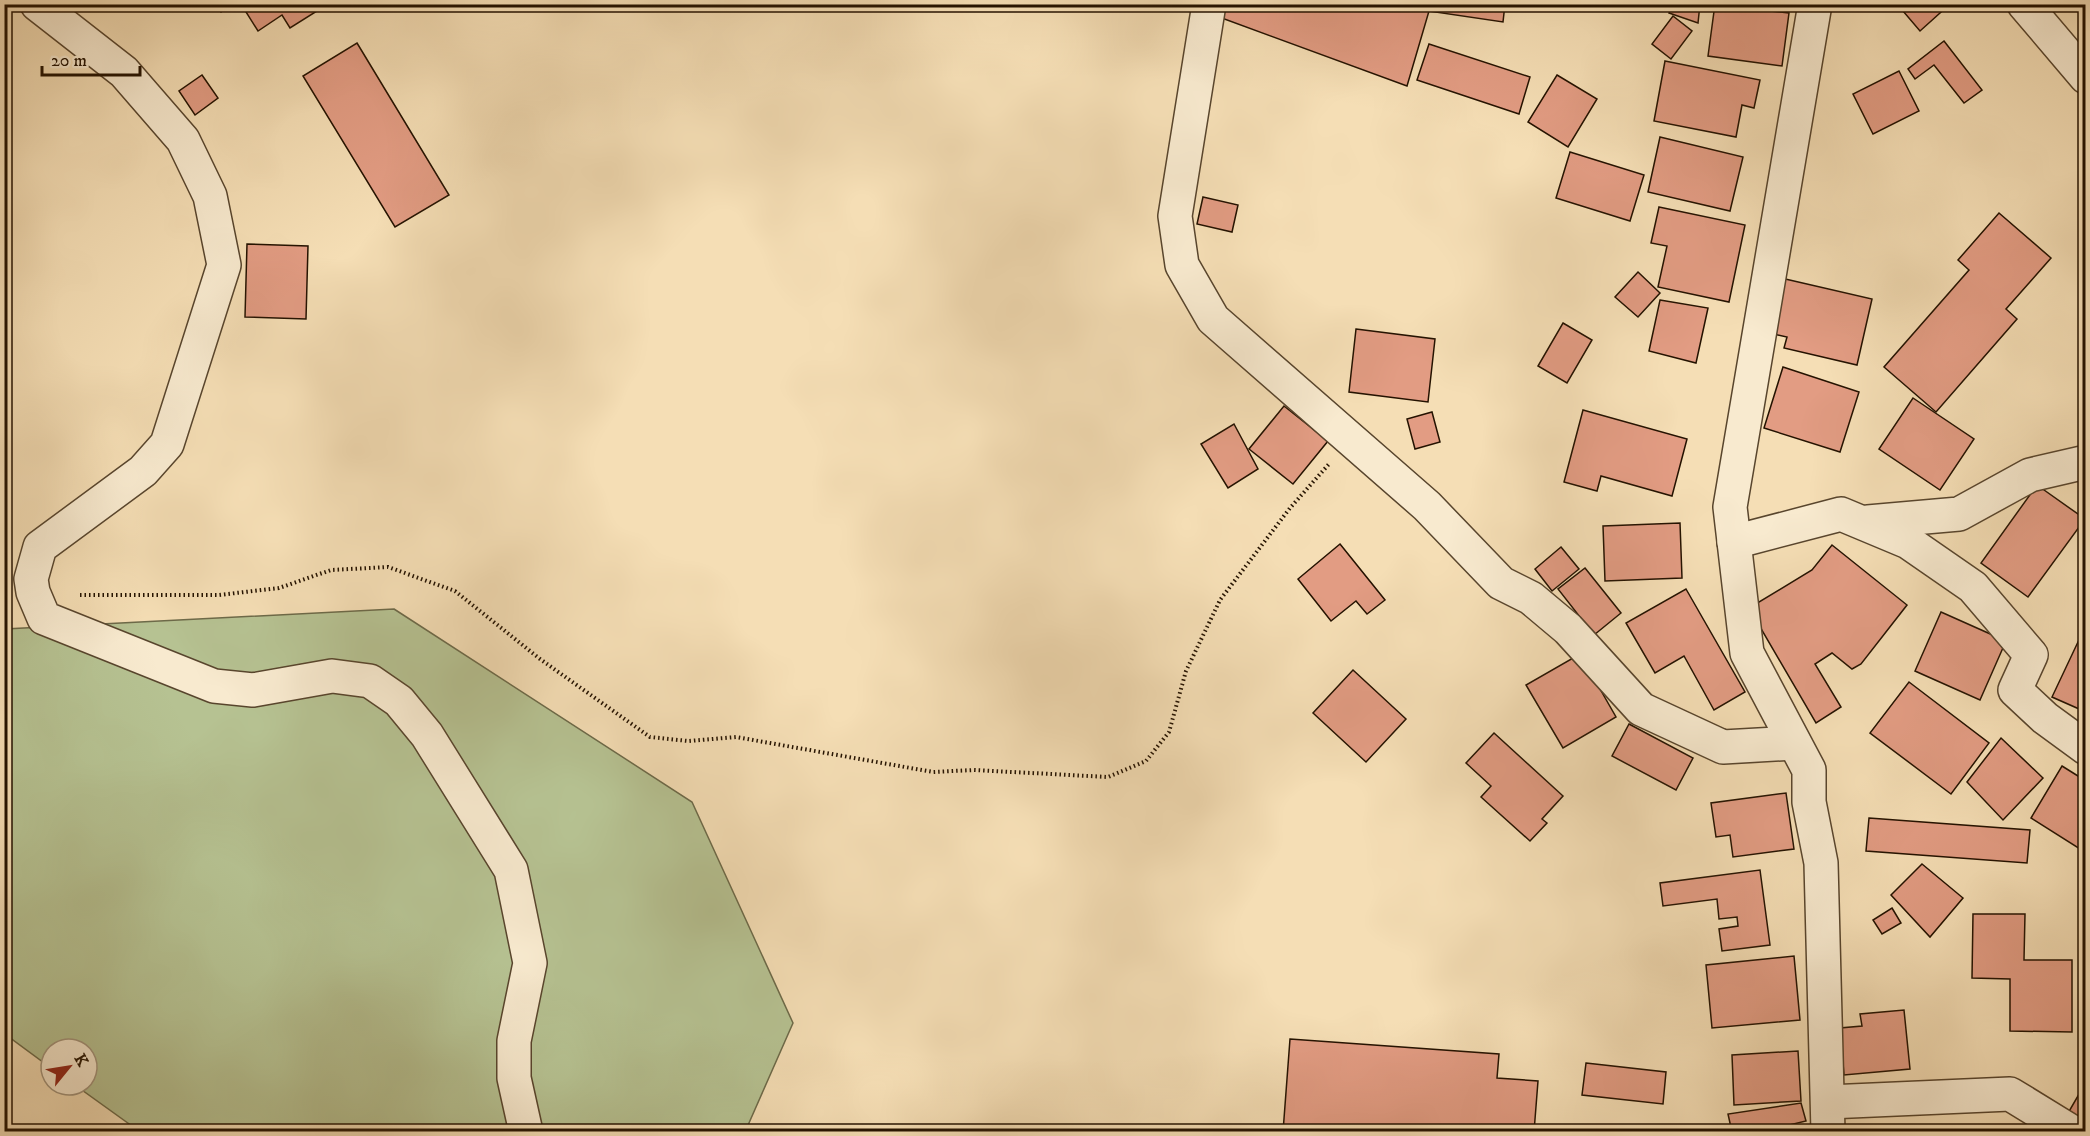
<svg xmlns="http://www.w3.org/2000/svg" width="2090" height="1136" font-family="'IM FELL DW Pica',serif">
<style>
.green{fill:#b6c292;stroke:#6d6a49;stroke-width:1.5}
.building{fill:#e29c83;stroke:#241200;stroke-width:1.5}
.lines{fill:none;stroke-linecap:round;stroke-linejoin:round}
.street-casing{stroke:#58452d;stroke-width:36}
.path{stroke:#241200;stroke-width:4;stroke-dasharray:1.5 3;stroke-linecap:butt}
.street{stroke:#f8eacf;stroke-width:33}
</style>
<rect width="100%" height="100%" fill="#f5deb5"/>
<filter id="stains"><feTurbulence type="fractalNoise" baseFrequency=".00333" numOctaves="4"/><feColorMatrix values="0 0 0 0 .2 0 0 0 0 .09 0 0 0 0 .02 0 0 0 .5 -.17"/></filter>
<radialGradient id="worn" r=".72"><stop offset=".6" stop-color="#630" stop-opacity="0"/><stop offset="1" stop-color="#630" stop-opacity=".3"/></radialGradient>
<polygon class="green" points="394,609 692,802 793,1023 745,1132 139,1131 75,1085 87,1085 87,1049 51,1049 51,1068 5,1034 5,629"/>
<g class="building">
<polygon points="216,4 232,4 221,12"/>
<polygon points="241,4 324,4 325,6 290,28 282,15 258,31"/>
<polygon points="1222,4 1505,4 1503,22 1429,11 1407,86 1219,17"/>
<polygon points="1672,4 1700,4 1698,23 1669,13"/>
<polygon points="1715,4 1772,4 1771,11 1789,13 1782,66 1708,56"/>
<polygon points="1897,4 1950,4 1920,31"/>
<polygon points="1673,16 1692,31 1671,59 1652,44"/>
<polygon points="1944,41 1982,90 1964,103 1934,65 1915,79 1908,69"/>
<polygon points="357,43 449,195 395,227 303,76"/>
<polygon points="1429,44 1530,77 1519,114 1417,80"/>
<polygon points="1665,61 1760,80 1754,108 1742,105 1736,137 1654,121"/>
<polygon points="1899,71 1919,111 1873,134 1853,94"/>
<polygon points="202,75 218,98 195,115 179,91"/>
<polygon points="1557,75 1597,99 1568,147 1528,122"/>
<polygon points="1660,137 1743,157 1730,211 1648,192"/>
<polygon points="1570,152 1644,175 1630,221 1556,198"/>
<polygon points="1203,197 1238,205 1232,232 1197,224"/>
<polygon points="1659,207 1745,225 1729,302 1658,287 1667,246 1651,243"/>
<polygon points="1999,213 2051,258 2006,309 2017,319 1936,412 1884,367 1969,270 1958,260"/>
<polygon points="247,244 308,246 306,319 245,317"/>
<polygon points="1638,272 1660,293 1638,317 1615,297"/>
<polygon points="1781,278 1872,299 1857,365 1784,348 1787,337 1769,333"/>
<polygon points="1660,300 1708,308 1696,363 1649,351"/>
<polygon points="1563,323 1592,340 1567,383 1538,366"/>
<polygon points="1356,329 1435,339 1428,402 1349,392"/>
<polygon points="1783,367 1859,392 1840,452 1764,428"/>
<polygon points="1913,398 1974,439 1940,490 1879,449"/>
<polygon points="1284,406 1328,441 1293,484 1249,449"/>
<polygon points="1583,410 1687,439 1672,496 1601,476 1597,491 1564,482"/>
<polygon points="1432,412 1440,442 1415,449 1407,419"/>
<polygon points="1234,424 1258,469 1228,488 1201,444"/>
<polygon points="2037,485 2085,519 2028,597 1981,563"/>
<polygon points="1680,523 1682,578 1605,581 1603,526"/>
<polygon points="1340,544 1385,600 1367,614 1356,601 1331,621 1298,579"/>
<polygon points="1832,545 1907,605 1861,664 1852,669 1832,653 1815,664 1841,707 1816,723 1749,608 1812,570"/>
<polygon points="1561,547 1579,569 1552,591 1535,569"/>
<polygon points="1585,568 1621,613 1594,635 1558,589"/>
<polygon points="1686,589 1745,692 1714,710 1684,656 1655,673 1626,623"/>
<polygon points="1941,612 2006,641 1980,700 1915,671"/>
<polygon points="2086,625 2086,712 2052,697"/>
<polygon points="1580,654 1616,717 1563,748 1526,685"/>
<polygon points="1353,670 1406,719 1366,762 1313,713"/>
<polygon points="1909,682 1989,743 1951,794 1870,733"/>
<polygon points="1629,724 1693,758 1676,790 1612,756"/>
<polygon points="1494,733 1563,796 1542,819 1547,823 1530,841 1481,797 1491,786 1466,763"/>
<polygon points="2001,738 2043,778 2003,820 1967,782"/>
<polygon points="2062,766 2086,781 2086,840 2080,849 2031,818"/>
<polygon points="1786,793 1794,849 1733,857 1730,835 1716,837 1711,803"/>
<polygon points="1869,818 2030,830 2027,863 1866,851"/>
<polygon points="1922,864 1963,898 1930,937 1891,895"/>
<polygon points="1760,870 1770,945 1722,951 1719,929 1738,926 1737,917 1719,919 1717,899 1663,906 1660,883"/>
<polygon points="1892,908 1901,923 1882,934 1873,920"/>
<polygon points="1973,914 2025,914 2024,960 2072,960 2072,1032 2010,1031 2010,979 1972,978"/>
<polygon points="1794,956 1800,1020 1712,1028 1706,965"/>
<rect x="2083" y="1002" width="3" height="30"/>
<polygon points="1904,1010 1910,1069 1844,1075 1840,1028 1862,1026 1860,1014"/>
<polygon points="1290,1039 1499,1054 1497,1078 1538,1081 1534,1132 1283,1132"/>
<polygon points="1798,1051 1801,1101 1734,1105 1732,1055"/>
<polygon points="1586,1063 1666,1072 1663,1104 1582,1095"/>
<polygon points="2086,1082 2086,1132 2064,1120"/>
<polygon points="1801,1103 1806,1121 1760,1132 1732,1132 1728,1114"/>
</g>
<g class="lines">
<defs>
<g id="street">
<polyline points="37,4 124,72 183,140 210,196 224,265 167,444 143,471 40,547 31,579 33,592 44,618 214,686 253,690 332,676 370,681 399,701 427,735 511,870 530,963 514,1041 514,1078 526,1132"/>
<polyline points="1209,4 1175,216 1182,265 1213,319 1427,506 1501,583 1531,598 1568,629 1641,709 1723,747 1794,743"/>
<polyline points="1815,4 1730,507 1747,653 1809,770 1809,802 1821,863 1828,1132"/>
<polyline points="2024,4 2086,77"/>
<polyline points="1868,522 1959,514 2030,475 2086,462"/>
<polyline points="1734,542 1841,514 1908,542 1973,587 2031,655 2015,690 2045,718 2086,748"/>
<polyline points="1828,1102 2010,1094 2072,1132"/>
</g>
</defs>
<use href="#street" class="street-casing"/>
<polyline class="path" points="80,595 219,595 279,588 331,570 388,567 455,591 540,659 650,737 688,741 736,737 933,772 974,770 1108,777 1146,761 1169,732 1186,671 1220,600 1290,508 1329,464"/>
<use href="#street" class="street"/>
</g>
<rect width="2090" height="1136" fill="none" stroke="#f5deb5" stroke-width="24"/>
<rect x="6" y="6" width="2078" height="1124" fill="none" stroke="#241200" stroke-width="3"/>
<rect x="12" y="12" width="2066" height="1112" fill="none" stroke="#241200" stroke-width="1.5"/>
<g transform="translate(69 1067) rotate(60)"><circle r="28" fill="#f8eacf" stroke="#a3947c" stroke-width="1.5"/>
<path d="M0-4.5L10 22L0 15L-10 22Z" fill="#8f2418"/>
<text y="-9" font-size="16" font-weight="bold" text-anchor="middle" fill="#241200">K</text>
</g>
<path d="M42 66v9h98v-9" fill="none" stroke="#241200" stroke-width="3"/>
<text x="51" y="66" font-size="18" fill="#241200" stroke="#f8eacf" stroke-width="4.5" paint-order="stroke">20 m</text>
<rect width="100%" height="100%" filter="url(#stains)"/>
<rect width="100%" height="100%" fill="url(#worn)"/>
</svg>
